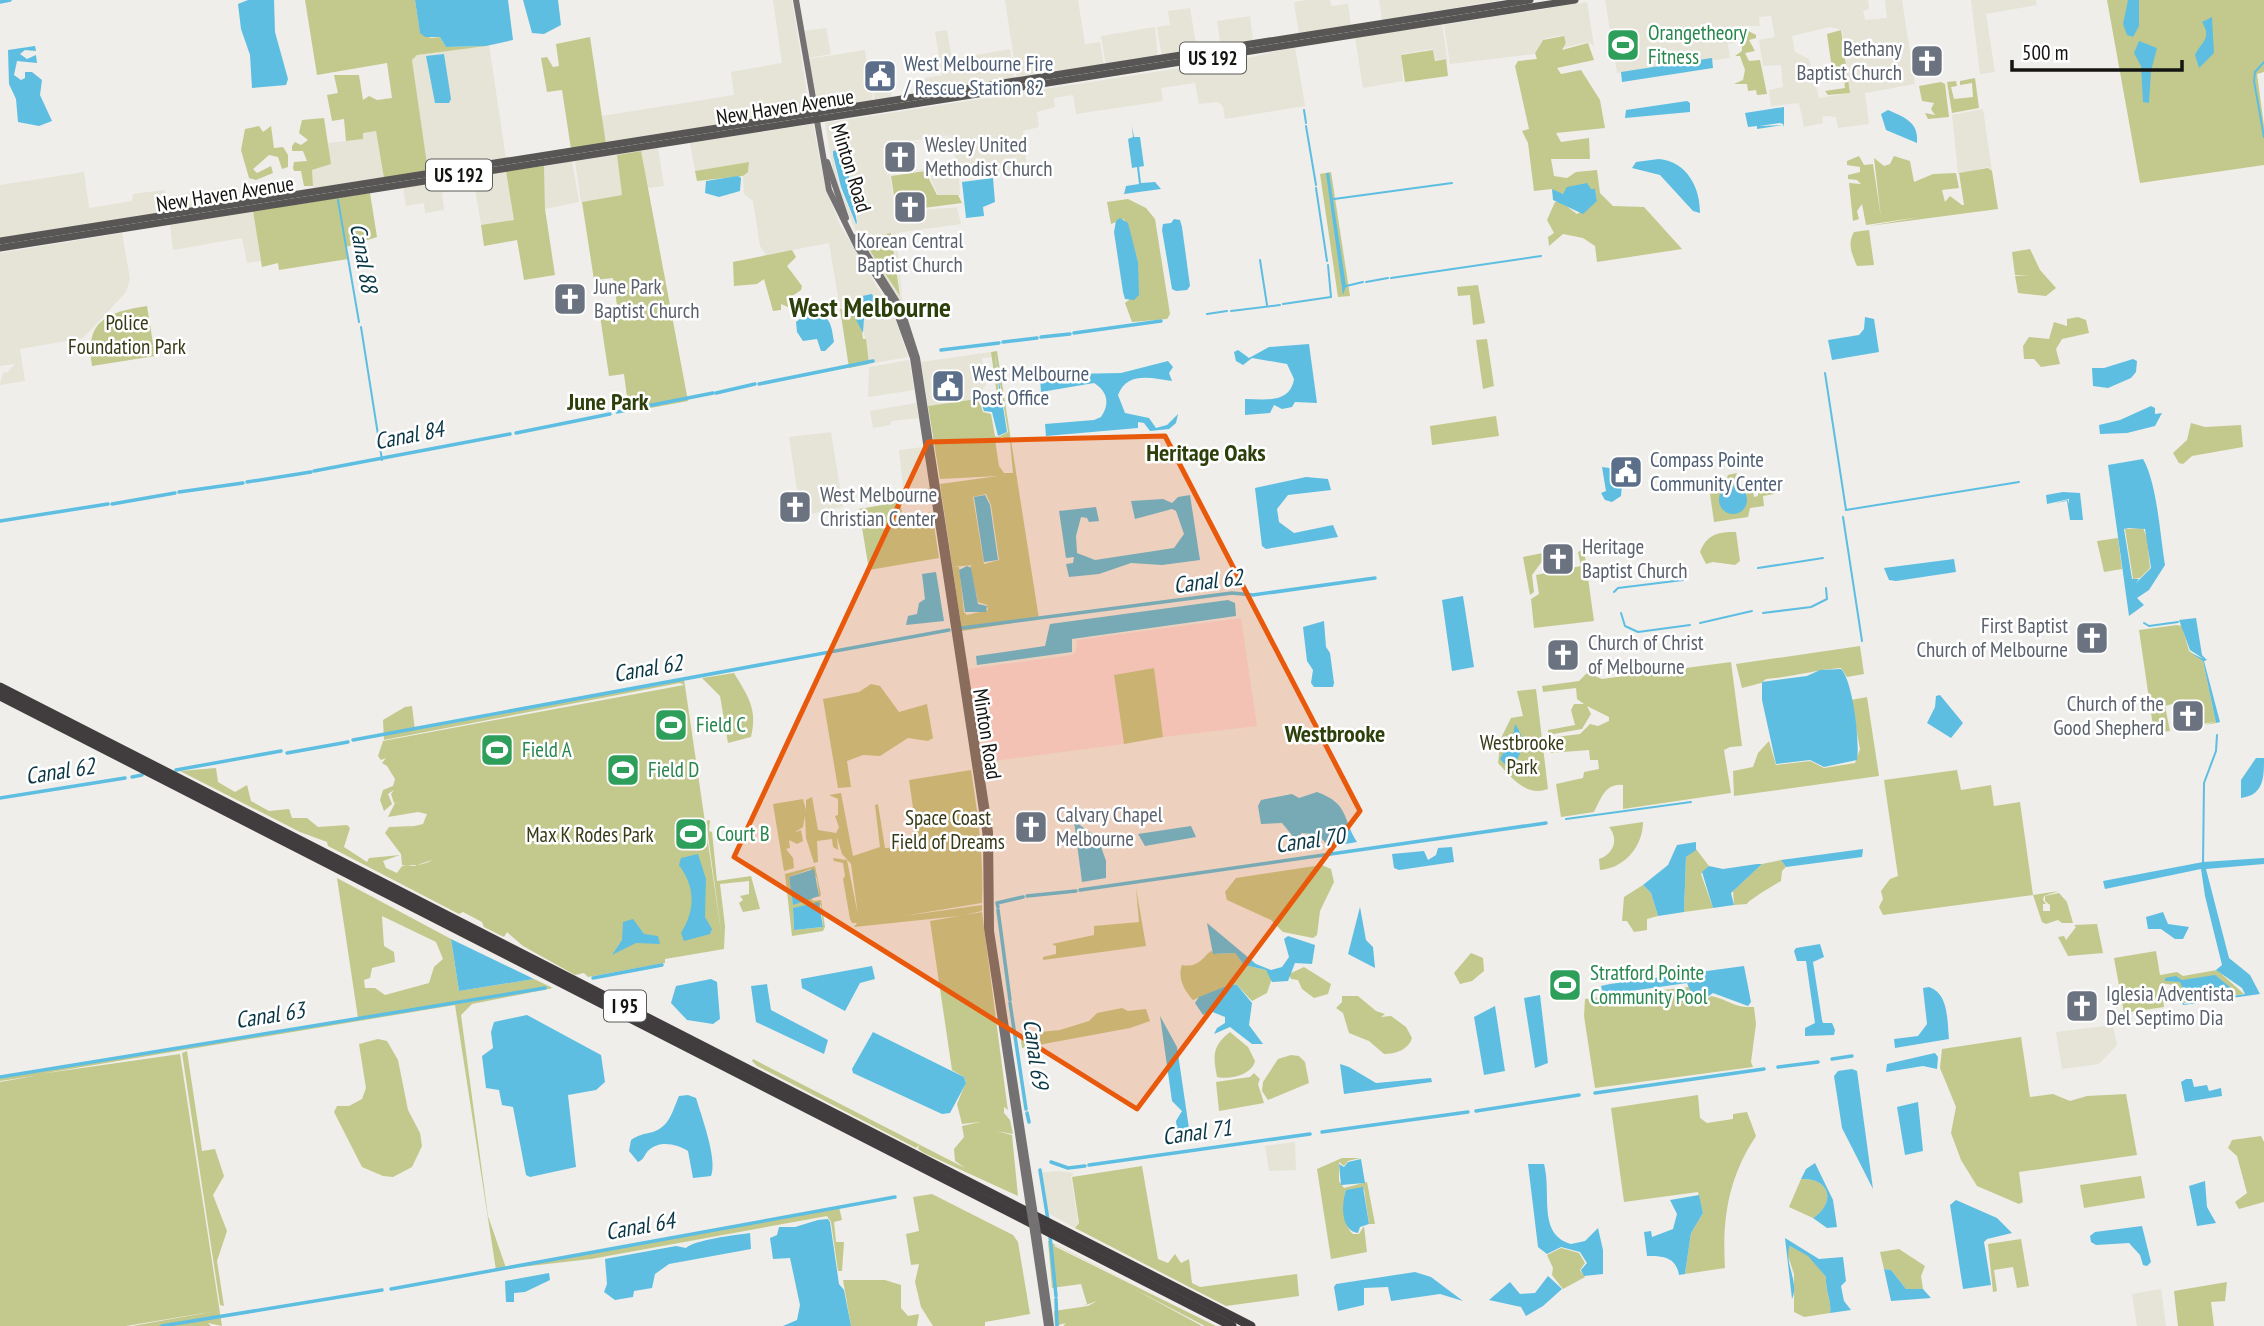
<svg xmlns="http://www.w3.org/2000/svg" width="2264" height="1326" font-family="'PT Sans Narrow',sans-serif">
<style>
.built{fill:#e6e3d7;fill-rule:evenodd}
.education{fill:#f7dcdf}
.green{fill:#c3c98c;fill-rule:evenodd}
.water{fill:#5dbee2;fill-rule:evenodd}
.lines{fill:none;stroke-linecap:round;stroke-linejoin:round}
.stream{stroke:#5dbee2;stroke-width:2}
.canal{stroke:#5dbee2;stroke-width:3.5}
.secondary{stroke:#747172;stroke-width:6}
.primary{stroke:#585555;stroke-width:7}
.motorway{stroke:#413d3e;stroke-width:9}
.secondary-bridge{stroke:#747172;stroke-width:6}
.marked{fill:#e8590c;fill-opacity:0.2;stroke:#e8590c;stroke-width:5;stroke-linejoin:round}
.labels{text-anchor:middle;stroke-width:5;stroke-linejoin:round;paint-order:stroke}
.shield{fill:#fff;stroke:#5a5a59;stroke-width:2}
.shield-label{font-size:19px;font-weight:bold;fill:#141412}
.leisure-label{font-size:21px;fill:#27864d;stroke:#fff;text-anchor:start}
.worship-label{font-size:21px;fill:#5b616d;stroke:#fff;text-anchor:start}
.service-label{font-size:21px;fill:#4e5e75;stroke:#fff;text-anchor:start}
.street-label{font-size:21px;fill:#141412;stroke:#fff}
.park-label{font-size:21px;fill:#373a17;stroke:#fff}
.water-label{font-size:23px;font-style:italic;fill:#0a3746;stroke:#fff}
.quarter-label{font-size:24px;font-weight:bold;fill:#2d400b;stroke:#fff}
.district-label{font-size:28px;font-weight:bold;fill:#2d400b;stroke:#fff}
</style>
<rect width="100%" height="100%" fill="#efeeea"/>
<g class="built">
<polygon points="773,0 792,0 810,112 606,144 602,116 734,95 731,72 782,63"/>
<polygon points="1005,0 1078,0 1085,44 1100,42 1104,66 1017,80"/>
<polygon points="1307,0 1330,0 1331,6 1348,4 1351,25 1299,34 1294,2"/>
<polygon points="1379,0 1501,0 1382,20"/>
<path d="M1605 0H1868L1869 9 1863 11 1865 20 1887 18 1885 0H1902L1915 84 1865 93 1869 124 1838 128 1836 117 1826 116 1822 117 1823 123 1804 127 1799 103 1771 106 1769 90 1783 87 1781 65 1763 66 1759 40 1775 37 1771 16 1759 17 1760 26H1741L1740 42 1728 44 1730 58 1617 73ZM1830 27 1842 30 1850 93 1819 98 1809 59 1795 52 1792 36Z"/>
<polygon points="1971,0 2036,0 2037,5 1986,14 1995,72 1980,74"/>
<polygon points="1587,2 1594,46 1588,42 1563,48 1567,43 1563,35 1543,39 1534,54 1450,64 1444,25"/>
<polygon points="1190,8 1197,51 1162,57 1157,27 1170,25 1168,11"/>
<polygon points="1250,16 1253,42 1221,47 1217,21"/>
<polygon points="1442,25 1448,64 1446,58 1436,60 1433,49 1401,54 1403,81 1363,88 1355,37"/>
<polygon points="1155,27 1158,58 1106,66 1101,36"/>
<polygon points="826,28 831,54 809,58 804,31"/>
<polygon points="947,30 952,59 1010,49 1014,80 927,94 925,78 942,75 935,32"/>
<polygon points="489,45 506,159 428,171 412,60 417,55"/>
<path d="M1295 47 1305 106 1225 119 1223 106 1218 102 1199 104 1195 83 1161 88 1163 101 1076 114 1073 95 1054 98 1055 107 1037 112 1039 127 1023 131 1027 167 959 177 960 195 950 196 938 195 931 179 932 169 890 175 894 203H914L916 210 962 207 957 208 961 224 896 233 903 307 857 234 835 182 825 123 1252 57ZM952 135 941 138 952 137 956 164 887 175 883 148 929 141 882 145ZM844 148 858 223 856 225 840 188 832 152ZM892 233 901 296V297L861 239Z"/>
<polygon points="865,50 868,75 889,72 892,99 875,102 871,77 873,102 819,108 809,59"/>
<polygon points="1983,109 1992,171 1988,167 1958,174 1952,115"/>
<polygon points="813,124 824,181 839,223 894,315 908,357 869,364 862,320 881,313 862,301 857,303 852,312 840,309 829,243 766,255 760,246 753,201 744,194 743,177 748,171 749,162 695,171 690,143"/>
<polygon points="376,131 384,178 313,189 312,170 330,164 328,143 363,139 362,133"/>
<polygon points="658,148 664,186 647,188 641,151"/>
<polygon points="617,155 622,195 581,202 575,161"/>
<polygon points="572,161 579,202 545,209 544,166"/>
<polygon points="506,171 515,220 481,225 475,188 457,188 442,193 444,210 425,213 424,203 406,206 403,187"/>
<polygon points="84,172 89,208 132,201 133,194 164,190 167,197 236,186 238,201 0,239 0,185"/>
<polygon points="253,211 261,261 247,263 242,238 173,250 170,225"/>
<polygon points="122,233 130,279 126,292 83,338 20,349 25,381 0,385 3,372 7,373 15,364 0,366 0,253"/>
<polygon points="991,352 992,357 982,358 986,385 982,390 983,398 928,406 921,362"/>
<polygon points="909,360 914,390 868,397 869,367"/>
<polygon points="916,403 919,418 892,421 890,425 873,428 870,411"/>
<polygon points="831,432 843,507 801,516 789,437"/>
<polygon points="923,447 930,490 904,495 899,450"/>
<polygon points="2113,1025 2117,1045 2099,1064 2062,1069 2056,1032"/>
<polygon points="1295,1142 1296,1170 1269,1171 1265,1146"/>
<polygon points="1057,1171 1074,1173 1071,1177 1078,1223 1075,1228 1046,1212 1038,1173"/>
<polygon points="2161,1289 2166,1326 2137,1326 2132,1294"/>
</g>
<polygon class="education" points="1241,618 1257,726 1163,737 1153,668 1114,675 1124,744 985,762 982,759 968,669 1072,655 1076,652 1077,640"/>
<g class="green">
<polygon points="305,0 415,0 420,32 431,38 440,37 446,47 486,46 417,55 412,60 428,171 384,178 376,131 363,133 363,139 346,141 344,119 332,121 327,95 338,93 334,75 359,75 363,100 369,96 377,100 392,98 387,63 317,75"/>
<polygon points="2107,0 2264,0 2264,72 2257,74 2264,126 2264,165 2140,183"/>
<polygon points="1741,27 1756,35 1756,38 1749,40 1755,51 1745,53 1749,61 1760,60 1767,94 1757,95 1756,90 1748,91 1747,84 1734,84 1743,80 1745,70 1740,56 1735,56 1742,51"/>
<polygon points="1841,30 1850,93 1828,95 1825,91 1845,88 1844,79 1826,83 1825,79 1833,76 1827,34"/>
<polygon points="1564,36 1566,43 1562,50 1588,43 1594,60 1557,68 1561,74 1581,70 1600,100 1605,128 1556,133 1561,142 1589,138 1590,159 1551,159 1554,176 1567,178 1576,172 1597,170 1600,193 1613,206 1644,207 1682,249 1597,262 1595,246 1583,238 1563,234 1549,246 1548,237 1554,233 1547,220 1555,202 1561,202 1577,214 1597,201 1595,190 1559,194 1552,189 1534,191 1528,143 1522,131 1529,129 1515,66 1518,61 1537,59 1535,53 1543,40"/>
<polygon points="590,37 606,144 571,149 562,90 547,92 541,58 547,57 553,67 559,66 556,44"/>
<polygon points="1433,50 1435,61 1446,59 1448,76 1405,82 1401,55"/>
<polygon points="1975,78 1979,108 1952,113 1947,82 1956,81 1957,86 1951,87 1954,99 1973,97 1972,83 1960,85 1960,81"/>
<polygon points="1941,82 1945,84 1949,117 1928,119 1925,113 1935,115 1931,109 1934,103 1922,101 1919,86"/>
<polygon points="324,118 331,164 312,170 313,186 304,186 301,171 294,171 293,168 294,162 307,161 303,151 292,151 292,146 295,142 301,145 308,140 299,133 302,120"/>
<polygon points="259,126 263,132 271,126 274,148 283,147 288,155 288,167 282,169 278,157 269,155 253,169 257,173 271,166 273,173 256,180 249,178 241,150 245,129"/>
<polygon points="641,151 688,401 629,412 624,374 609,376 600,316 618,312 613,278 594,280 582,202 622,195 617,155"/>
<polygon points="1859,156 1864,165 1873,164 1881,218 1874,158 1884,166 1890,164 1894,156 1910,161 1914,182 1933,174 1956,173 1959,188 1942,190 1945,202 1950,196 1962,205 1964,205 1959,173 1988,168 1992,171 1998,209 1869,226 1920,217 1866,225 1862,204 1857,211 1859,219 1853,221 1849,183 1861,184 1857,180 1848,179 1848,175 1860,172 1860,167 1847,165 1847,161"/>
<polygon points="749,162 748,172 743,176 697,181 695,171"/>
<polygon points="544,166 545,209 555,275 524,280 517,240 484,246 481,225 514,220 506,171"/>
<polygon points="932,170 929,179 937,195 958,195 962,203 916,209 915,201 895,202 891,176"/>
<polygon points="1331,172 1350,296 1338,297 1320,174"/>
<polygon points="370,193 377,237 346,247 348,259 279,270 278,263 262,267 253,211"/>
<polygon points="1128,199 1146,208 1155,219 1170,314 1167,319 1132,322 1125,303 1129,300 1138,262 1124,219 1111,224 1107,202"/>
<path d="M1869 230 1874 265 1857 266C1852 255 1847 243 1854 232Z"/>
<polygon points="891,233 900,296 862,239"/>
<polygon points="2030,249 2040,270 2056,288 2046,296 2018,293 2015,276 2029,275 2015,275 2012,252"/>
<polygon points="792,250 796,257 787,266 802,286 801,290 791,297 788,307 781,304 781,310 773,311 764,279 757,284 734,286 733,262"/>
<polygon points="1478,285 1485,323 1473,325 1470,295 1458,296 1457,287"/>
<path d="M147 306 155 356 92 366C84 321 107 312 147 306Z"/>
<path d="M840 309C856 310 862 324 863 339H866L869 364 849 368Z"/>
<polygon points="2078,317 2086,320 2089,333 2062,339 2056,349 2060,364 2041,367 2034,359 2024,359 2023,346 2029,337 2049,339 2054,322 2067,326 2067,319"/>
<polygon points="1487,339 1494,386 1483,389 1476,340"/>
<path d="M997 351 1039 619 962 631 940 484 998 476 940 479 928 406 997 396 991 352ZM995 354 1008 432 998 437 995 436 991 414 983 412 980 403 999 398ZM1002 437 1010 441 1013 473H1004L999 466 995 440ZM986 494 991 505 999 560 984 564 973 497ZM973 565 970 566 978 602 987 605 988 610 967 615 964 612 959 567H953Z"/>
<polygon points="1496,416 1499,436 1432,445 1430,426"/>
<polygon points="2191,423 2205,427 2241,425 2243,447 2192,456 2183,464 2179,463 2173,453 2187,440"/>
<polygon points="1737,473 1734,482 1739,482 1741,487 1723,492 1719,499 1724,510 1745,500 1743,492 1746,494 1753,490 1754,497 1758,496 1758,489 1761,491 1758,479 1763,477 1763,480 1772,479 1772,482 1764,482 1764,485 1773,484 1773,488 1763,487 1764,491 1773,489 1774,494 1763,496 1764,506 1750,508 1748,517 1714,522 1710,494 1713,486 1709,482 1726,480 1728,475"/>
<polygon points="900,502 903,517 932,512 939,558 869,570 859,509"/>
<polygon points="2143,528 2147,538 2150,568 2140,578 2133,579 2125,529"/>
<path d="M1736 532 1740 561 1735 565 1713 562 1706 564 1700 552C1707 534 1718 532 1736 532Z"/>
<polygon points="2118,538 2122,569 2104,572 2097,541"/>
<polygon points="1568,548 1569,551 1546,556 1532,575 1534,592 1530,595 1523,557"/>
<polygon points="1584,549 1594,621 1534,628 1531,599 1539,594 1536,575 1581,566 1578,552"/>
<polygon points="2177,625 2182,626 2189,651 2203,661 2216,723 2204,725 2214,722 2202,724 2200,712 2184,714 2172,704 2165,706 2170,731 2154,733 2139,630"/>
<path d="M1860 646 1864 674 1847 677 1841 668C1815 670 1792 677 1766 679L1761 683 1742 688 1736 664Z"/>
<path d="M1731 662 1742 746 1730 747 1724 750 1731 793 1623 809V785C1605 783 1601 799 1594 812L1561 817 1556 784 1583 778 1584 772 1599 769 1598 760H1590L1589 750 1550 753 1548 738 1580 734 1590 724 1598 726 1609 721V717L1587 706 1591 714 1582 729 1548 735V730L1575 725 1571 710 1574 704H1584L1577 699 1576 688 1543 692 1542 686 1579 681 1587 673 1602 679Z"/>
<polygon points="1154,668 1163,737 1124,744 1114,675"/>
<path d="M734 673C748 696 758 710 751 737L728 743 720 696 702 678Z"/>
<path d="M684 679 722 938 706 821 710 820 709 831 712 832 717 881 751 876 760 909 743 912 739 903 743 900 740 896 749 894V881L720 884 725 926 724 949 665 959V963L588 977 584 973 575 975 523 946 507 932 504 937 484 927 482 922 463 912 459 914 328 846 327 842 300 832 180 771 216 768 218 782 235 792 247 785 251 801 269 811 289 809 292 818H307L318 827 347 825 350 828 344 847 367 862 369 858 400 855 383 861 386 868 397 873 402 866C412 864 421 867 432 860L414 866 402 865 401 854 385 833 389 827 414 826 389 832 423 824 427 814 418 812 388 817 395 803 405 801 394 803 391 794 394 790 388 794 392 804 384 811 380 800 383 790 393 786 395 779 387 766 382 763 386 758 381 760 378 756 383 741 684 685 680 683 384 740 383 720 405 707 412 706 415 730Z"/>
<polygon points="871,684 880,686 899,712 927,704 933,738 928,741 908,738 880,756 863,755 847,761 851,787 838,788 823,699 859,692"/>
<path d="M1536 689 1548 789C1526 797 1512 778 1498 763L1501 738 1511 718 1523 716 1517 691Z"/>
<polygon points="1867,697 1879,776 1734,796 1733,771 1753,767 1758,753 1769,741 1776,765 1810,761 1824,768 1855,763 1860,749 1851,700"/>
<path d="M971 770C978 815 984 857 982 903L903 916 982 905V911L964 915 982 912 1007 1104 1008 1110 1004 1107V1113L1010 1120 1013 1134 996 1131 1012 1135 1018 1196 924 1153 918 1149 919 1145 916 1148 757 1066 752 1061 753 1059 965 1168 955 1161 954 1149 964 1137 962 1126 980 1122 962 1124 957 1104 966 1082 964 1077 952 1070 930 921 959 916 854 927 857 923H852L850 919 843 879 845 876 843 863 834 861 833 858 847 860 858 915 851 864 842 854 837 837 838 850 833 847 832 839 817 841 818 862 814 863 806 838 805 816 803 827 794 833 801 830 803 841 797 844 789 840 790 848 786 849 793 858 794 868 784 871 773 804 803 799 806 810V800L812 797 818 830 836 833 839 827 835 816 838 815V799L829 795 841 793 853 856 880 847 875 805 878 804 885 848 908 847 914 828 919 850 909 780Z"/>
<polygon points="1957,770 1961,790 1991,785 1994,806 2020,802 2033,895 1883,915 1879,907 1883,899 1881,891 1890,879 1898,876 1884,780"/>
<path d="M1643 822C1643 846 1625 868 1600 870L1599 859C1614 854 1619 839 1609 827Z"/>
<polygon points="1696,849 1709,866 1701,874 1713,908 1684,912 1686,857"/>
<path d="M1781 860 1786 867 1782 871 1781 881C1774 885 1749 900 1747 904L1734 905 1733 891 1762 864Z"/>
<polygon points="1322,865 1331,869 1334,882 1320,911 1317,935 1313,938 1283,932 1271,920 1227,900 1225,892 1236,878"/>
<path d="M815 866 821 895 819 897H816L819 896 817 879 811 869 789 877 793 904 811 898 813 901 821 900 825 927 823 931 792 936 785 874ZM821 905 823 927 794 930 793 910Z"/>
<path d="M337 878 451 939 459 991 534 979 553 988 472 1004 461 1015 488 1216 506 1268 839 1207 842 1220 834 1222 836 1242H844L842 1271H838L831 1222 827 1216 591 1259 496 1270 455 1005 40 1074 180 1054 222 1326 208 1323 211 1326H132L216 1311 126 1326H0V1082L34 1076 0 1081V1076L358 1018ZM382 916 436 942 443 959 434 967 429 983 385 995 375 988H365L364 980 370 978 372 968 395 962 394 952 384 946Z"/>
<polygon points="1643,885 1651,893 1658,916 1647,919 1647,930 1634,932 1627,921 1622,921 1624,897"/>
<polygon points="1136,888 1146,946 1043,960 1043,957 1056,954 1056,946 1052,944 1094,935 1094,926 1139,922"/>
<polygon points="2059,891 2044,896 2043,900 2046,904 2043,904 2043,911 2050,911 2050,905 2045,901 2045,896 2059,893 2067,902 2073,923 2062,923 2058,920 2046,924 2042,922 2033,895"/>
<polygon points="2097,924 2103,953 2068,956 2058,937 2064,936 2066,940 2076,927 2074,925"/>
<path d="M1211 951 1217 954 1235 953 1244 965 1266 970 1272 978 1267 993 1252 1001 1237 985 1231 984 1193 1000C1185 991 1177 978 1182 965 1198 968 1201 959 1211 951Z"/>
<polygon points="2156,951 2160,975 2177,972 2183,976 2217,970 2244,994 2184,1003 2179,986 2161,983 2164,1007 2124,1013 2114,958"/>
<polygon points="1471,953 1483,958 1484,971 1472,981 1460,984 1454,973"/>
<polygon points="1304,967 1331,984 1328,994 1314,998 1302,989 1298,980 1291,979 1289,974"/>
<path d="M1689 987 1693 1006 1697 1007 1711 996C1730 1000 1733 1008 1754 1007L1756 1024 1751 1062 1753 1067 1595 1088 1584 1016 1585 999Z"/>
<path d="M1342 996H1358L1376 1011 1385 1014 1381 1017 1391 1016 1406 1027 1412 1038C1408 1050 1396 1054 1384 1054L1369 1041 1349 1033 1343 1013 1336 1008 1342 1002Z"/>
<polygon points="1122,1008 1128,1011 1146,1009 1150,1021 1130,1028 1022,1048 1020,1034 1060,1030 1089,1021 1097,1013"/>
<path d="M1230 1032 1248 1047 1255 1061C1252 1075 1229 1080 1217 1077 1213 1056 1212 1046 1230 1032Z"/>
<polygon points="2021,1037 2030,1097 2053,1094 2070,1101 2087,1096 2126,1094 2137,1155 2019,1172 2023,1202 2019,1204 1977,1186 1961,1160 1951,1133 1956,1107 1940,1068 1942,1049"/>
<polygon points="378,1039 387,1041 398,1060 408,1110 420,1133 422,1146 412,1167 393,1177 383,1176 362,1167 334,1112 337,1106 349,1106 362,1099 366,1088 359,1044"/>
<polygon points="187,1051 202,1151 215,1149 224,1176 213,1195 227,1231 217,1261 224,1306 220,1305 182,1053"/>
<polygon points="1291,1055 1299,1056 1305,1062 1309,1083 1268,1100 1262,1091 1263,1082 1278,1059"/>
<polygon points="1254,1073 1260,1079 1258,1084 1264,1103 1219,1111 1216,1082 1250,1077"/>
<path d="M1698 1095 1700 1118 1707 1123 1733 1119V1114L1747 1112 1756 1136C1728 1178 1722 1219 1725 1268L1685 1274 1691 1233 1703 1213 1698 1192 1624 1202 1611 1108Z"/>
<polygon points="2261,1136 2264,1142 2264,1202 2239,1209 2235,1202 2247,1193 2237,1156 2228,1148 2232,1140"/>
<path d="M1342 1158H1360L1348 1161 1344 1166 1339 1162V1181L1344 1188 1367 1182 1375 1224H1369L1364 1189 1346 1190C1342 1203 1343 1226 1353 1234H1359L1364 1226 1367 1252 1331 1259 1317 1169Z"/>
<polygon points="1142,1166 1158,1259 1168,1263 1175,1254 1181,1263 1189,1259 1192,1283 1200,1287 1297,1274 1299,1296 1226,1306 1075,1228 1079,1223 1072,1177"/>
<polygon points="2141,1176 2145,1198 2084,1208 2080,1185"/>
<path d="M1801 1179C1831 1178 1836 1203 1813 1218L1789 1207Z"/>
<polygon points="932,1194 1013,1235 1018,1242 1030,1314 985,1322 985,1326 933,1326 921,1307 915,1282 919,1264 911,1265 906,1234 919,1231 913,1197"/>
<polygon points="2021,1239 2029,1286 2017,1288 2013,1267 1994,1270 1997,1291 1993,1292 1988,1244"/>
<polygon points="1048,1241 1135,1285 1055,1245 1054,1246 1216,1326 1205,1326 1132,1288 1202,1326 1063,1326 1066,1323 1055,1326 1054,1311 1088,1306 1097,1301 1083,1306 1087,1304 1081,1284 1052,1288"/>
<path d="M1790 1246 1808 1255 1826 1277C1825 1291 1832 1303 1830 1313L1804 1317 1794 1312V1274L1787 1253Z"/>
<polygon points="1561,1248 1579,1253 1585,1263 1580,1270 1585,1277 1563,1289 1552,1275 1553,1268 1547,1255"/>
<polygon points="1899,1249 1925,1266 1921,1276 1923,1289 1906,1289 1891,1270 1884,1269 1880,1252"/>
<polygon points="843,1280 885,1280 901,1285 901,1308 908,1316 919,1314 917,1326 851,1326"/>
<polygon points="2227,1282 2225,1301 2211,1302 2214,1326 2178,1326 2174,1291"/>
</g>
<g class="water">
<polygon points="248,0 274,0 275,32 288,79 286,85 252,88 250,55 241,29 238,4"/>
<polygon points="415,0 508,0 513,40 486,46 446,47 440,37 425,37 420,33"/>
<polygon points="523,0 558,0 561,25 544,34 532,33"/>
<polygon points="2128,0 2139,0 2139,26 2133,37 2127,35 2123,24"/>
<path d="M2212 17 2214 53 2199 68 2195 55C2202 41 2212 39 2202 22Z"/>
<polygon points="2139,41 2157,48 2151,71 2149,103 2143,102 2141,66 2134,53"/>
<polygon points="35,46 36,51 25,50 20,54 27,59 36,55 37,63 17,61 14,75 21,80 25,78 25,72 32,72 42,80 40,95 52,121 39,126 18,122 16,99 9,84 8,50"/>
<polygon points="444,54 451,99 449,103 435,103 426,56"/>
<polygon points="1712,58 1713,68 1622,82 1621,72"/>
<polygon points="1687,101 1690,103 1690,112 1625,118 1626,110"/>
<polygon points="1784,107 1784,127 1783,124 1780,123 1759,126 1783,125 1757,129 1757,126 1748,127 1745,113"/>
<path d="M1888 110C1903 117 1919 121 1917 143L1886 130 1881 114Z"/>
<polygon points="1132,126 1134,137 1140,137 1144,166 1139,167 1141,183 1155,182 1161,189 1124,194 1126,186 1139,184 1137,167 1132,168 1128,139 1133,137"/>
<polygon points="844,149 857,223 856,224 841,187 833,155 833,151"/>
<path d="M1659 159C1687 162 1700 187 1700 213L1693 211 1660 175 1632 168 1636 162Z"/>
<polygon points="1326,173 1329,173 1346,286 1343,295"/>
<polygon points="738,176 741,178 740,191 719,197 705,193 706,181"/>
<polygon points="993,178 995,202 983,207 984,216 966,218 962,182"/>
<polygon points="1587,183 1591,189 1595,189 1597,201 1583,214 1553,200 1552,189 1563,194 1567,187"/>
<polygon points="1120,218 1128,223 1138,262 1139,295 1134,300 1125,299 1123,292 1114,232 1116,221"/>
<polygon points="1174,219 1180,220 1182,227 1190,286 1187,290 1176,291 1172,289 1162,230 1163,224 1171,223"/>
<polygon points="872,294 881,313 864,318 863,333 852,312 857,303 862,301 862,296"/>
<path d="M810 311C831 316 831 323 834 342L825 351H821L817 339 803 341 797 332 796 322Z"/>
<polygon points="1865,317 1874,319 1879,352 1832,360 1828,340 1859,335 1864,329"/>
<path d="M1309 344 1317 403 1295 402 1292 407 1282 409 1274 405 1270 413 1245 415V399C1265 399 1290 404 1294 379L1287 364 1252 358 1243 365 1236 361 1234 352 1238 350 1249 358 1269 347Z"/>
<polygon points="995,355 1007,432 998,436 992,412 984,411 981,403 1000,398"/>
<polygon points="2133,359 2137,361 2136,372 2131,378 2108,388 2093,386 2092,368 2104,368"/>
<path d="M1168 361 1173 367 1169 373 1172 381C1152 378 1127 371 1118 395L1125 413 1149 418 1156 428 1167 425 1178 414 1176 423 1169 429 1150 431 1144 423 1138 422V428L1046 436 1045 424 1094 420 1101 417C1110 404 1108 392 1094 383L1041 392 1040 378 1069 374 1121 373Z"/>
<polygon points="2151,406 2155,408 2155,414 2162,413 2155,426 2127,433 2100,434 2099,425 2120,420"/>
<path d="M2143 459C2157 483 2160 535 2165 565L2149 590 2137 598 2144 605 2129 616 2108 465ZM2129 528 2145 529 2151 568 2136 583 2139 579H2132L2124 529Z"/>
<polygon points="1602,467 1617,469 1622,485 1621,496 1612,502 1605,500 1601,493 1606,491"/>
<polygon points="1306,477 1328,479 1331,490 1288,495 1277,509 1279,522 1294,533 1333,525 1338,537 1266,549 1262,546 1255,488"/>
<circle cx="1733" cy="500" r="14"/>
<polygon points="2063,492 2080,493 2083,520 2070,520 2067,501 2054,503 2068,500 2069,504 2069,499 2047,504 2046,495"/>
<polygon points="985,495 990,505 998,560 984,562 974,497"/>
<polygon points="1190,495 1200,560 1162,565 1131,563 1099,574 1069,577 1066,564 1073,563 1074,557 1066,558 1059,511 1096,507 1099,521 1089,522 1087,518 1081,517 1076,536 1077,553 1095,560 1174,548 1184,534 1176,511 1172,509 1135,519 1131,501 1163,499 1172,503 1178,497"/>
<polygon points="1954,559 1956,572 1896,581 1889,580 1884,568"/>
<polygon points="967,566 971,568 978,604 987,606 986,612 965,612 959,570"/>
<polygon points="936,572 944,621 906,625 908,616 917,614 919,603 925,599 922,574"/>
<polygon points="1463,596 1474,667 1452,671 1442,600"/>
<polygon points="1228,600 1235,603 1236,616 1072,639 1072,652 977,665 976,656 1045,646 1050,624"/>
<polygon points="2196,618 2202,655 2207,660 2204,661 2220,722 2216,723 2203,661 2191,653 2204,659 2190,650 2179,620"/>
<polygon points="1324,621 1326,647 1330,653 1334,683 1333,687 1314,687 1311,683 1313,670 1307,661 1303,627"/>
<path d="M1820 670 1841 669C1853 681 1860 742 1857 760L1824 767 1810 760 1776 764 1762 700V682L1807 676Z"/>
<polygon points="1940,695 1963,723 1951,738 1927,723 1935,707 1936,696"/>
<path d="M1515 724C1528 743 1521 752 1511 771L1500 759 1506 748 1505 741 1513 736Z"/>
<path d="M2256 758H2264C2264 777 2264 795 2241 798V780Z"/>
<path d="M1317 792C1350 804 1342 819 1357 842L1328 847C1321 835 1316 834 1302 833L1295 839 1282 823 1261 824 1258 806 1261 800 1292 794 1299 798Z"/>
<polygon points="1074,821 1098,838 1106,861 1106,878 1082,882"/>
<polygon points="1191,826 1196,837 1145,846 1138,834"/>
<polygon points="1696,842 1696,850 1686,857 1684,912 1658,916 1651,893 1643,885 1668,865 1677,845"/>
<polygon points="1452,847 1454,862 1399,870 1394,868 1392,854 1424,851 1428,860 1436,855 1438,848"/>
<polygon points="1863,849 1862,857 1786,867 1781,860"/>
<path d="M698 854 706 879 705 917 712 929 710 934 684 941 681 933C696 909 695 887 679 865L681 858Z"/>
<polygon points="2264,858 2264,864 2206,869 2229,958 2250,975 2260,994 2183,1005 2178,987 2184,1004 2245,994 2242,988 2216,970 2222,965 2205,896 2201,869 2105,889 2103,881 2203,862"/>
<polygon points="1757,864 1762,864 1731,893 1734,905 1713,908 1702,872 1709,866 1723,869"/>
<polygon points="814,869 819,896 793,905 789,877"/>
<polygon points="819,902 823,927 794,930 793,908"/>
<polygon points="1360,907 1366,940 1373,947 1375,968 1348,954"/>
<polygon points="2163,912 2168,924 2189,927 2183,939 2175,939 2161,929 2148,929 2146,917"/>
<polygon points="633,919 644,934 658,936 660,944 636,943 612,955 622,940 623,922"/>
<polygon points="1207,923 1256,964 1271,970 1282,967 1289,957 1284,939 1288,936 1315,945 1312,964 1295,963 1288,981 1272,982 1266,970 1244,965 1235,953 1213,954"/>
<polygon points="451,939 534,979 459,991"/>
<polygon points="1820,944 1824,957 1813,962 1822,1020 1823,1023 1832,1023 1835,1030 1834,1035 1805,1036 1805,1028 1815,1023 1806,961 1797,961 1794,951 1796,948"/>
<polygon points="872,966 875,979 860,983 845,1011 802,988 801,979"/>
<polygon points="1744,966 1751,1002 1748,1006 1713,993 1696,1005 1687,983 1603,995 1601,986 1610,984"/>
<polygon points="2215,975 2235,991 2187,999 2180,982 2165,981 2165,978 2176,976 2182,980"/>
<polygon points="711,979 717,982 720,1019 713,1024 687,1020 671,1003 676,986"/>
<polygon points="767,984 771,1010 828,1040 824,1054 756,1022 751,986"/>
<polygon points="1231,984 1237,985 1252,1003 1249,1025 1263,1044 1252,1044 1230,1027 1214,1034 1217,1028 1225,1023 1225,1017 1210,1011 1203,1015 1195,1003 1199,997"/>
<path d="M1929 987C1949 994 1947 1020 1949 1039L1895 1048 1894 1039 1918 1036 1927 1024 1923 988Z"/>
<polygon points="1540,995 1548,1063 1535,1068 1524,998"/>
<polygon points="1495,1006 1505,1071 1484,1075 1474,1017"/>
<polygon points="527,1015 601,1055 605,1082 596,1090 568,1095 576,1167 530,1177 526,1175 513,1107 502,1105 499,1090 486,1088 482,1056 493,1048 491,1032 494,1022"/>
<polygon points="1160,1016 1177,1047 1191,1142 1178,1140 1176,1121 1182,1111 1172,1101"/>
<polygon points="873,1032 964,1077 966,1083 950,1113 942,1114 853,1073 852,1069"/>
<polygon points="1935,1053 1938,1057 1937,1069 1923,1066 1886,1072 1887,1064"/>
<polygon points="1340,1064 1349,1067 1376,1083 1431,1078 1432,1082 1344,1094"/>
<polygon points="1852,1069 1857,1071 1873,1189 1842,1128 1834,1076 1838,1071"/>
<polygon points="2186,1079 2192,1079 2194,1087 2207,1085 2209,1091 2221,1088 2222,1096 2185,1102 2181,1082"/>
<path d="M688 1095 696 1098C701 1115 718 1160 711 1176L693 1178 688 1151C677 1144 660 1140 649 1150 644 1154 645 1159 638 1162L629 1151 631 1140C638 1135 644 1134 653 1132 670 1126 672 1112 679 1096Z"/>
<polygon points="1918,1102 1923,1151 1905,1155 1897,1107"/>
<polygon points="1361,1159 1365,1183 1341,1185 1339,1164 1344,1167 1348,1162"/>
<path d="M1815 1163 1833 1200 1837 1227 1827 1228 1813 1218C1836 1203 1831 1178 1801 1179L1806 1169Z"/>
<path d="M1528 1164H1544C1552 1195 1537 1234 1571 1244L1585 1241 1598 1228 1603 1250V1274L1584 1276 1581 1270 1587 1263 1580 1252 1561 1247 1547 1254 1538 1247Z"/>
<polygon points="2205,1181 2207,1207 2216,1223 2197,1226 2189,1186"/>
<path d="M1363 1187 1369 1224 1360 1227 1358 1233C1341 1231 1341 1205 1346 1190Z"/>
<path d="M1699 1195 1703 1213 1691 1233 1685 1274 1679 1275C1676 1257 1663 1256 1647 1256L1644 1232 1651 1231 1652 1237 1673 1229 1677 1214 1670 1200Z"/>
<polygon points="1956,1200 1997,1218 2012,1233 1987,1239 1984,1242 1991,1285 1963,1289 1950,1205"/>
<polygon points="818,1220 828,1219 830,1222 839,1284 844,1290 851,1326 783,1326 797,1320 800,1305 790,1258 773,1259 770,1238 777,1235 779,1227 795,1227"/>
<polygon points="2142,1226 2151,1262 2147,1266 2143,1265 2140,1255 2129,1243 2096,1245 2091,1242 2090,1236 2095,1232"/>
<path d="M750 1233 751 1249 669 1264 655 1274 652 1288 634 1291 633 1297 615 1300 604 1292 607 1284 605 1259 676 1246 686 1248C694 1240 735 1235 750 1233Z"/>
<path d="M1785 1238 1819 1259 1843 1257 1846 1281 1841 1286 1844 1301 1851 1310 1830 1313C1832 1303 1825 1290 1826 1277L1808 1256 1790 1246C1783 1262 1800 1282 1792 1299Z"/>
<polygon points="1884,1269 1891,1270 1906,1289 1923,1289 1931,1298 1891,1301"/>
<polygon points="1415,1272 1431,1277 1463,1301 1440,1294 1391,1301 1388,1287 1364,1288 1364,1305 1338,1311 1334,1287 1336,1284"/>
<polygon points="549,1273 550,1280 525,1292 514,1293 514,1302 506,1302 505,1281"/>
<polygon points="1548,1276 1562,1289 1543,1306 1526,1316 1521,1307 1489,1300 1510,1282 1520,1294 1535,1293"/>
</g>
<g class="lines">
<g class="stream">
<polyline points="2264,62 2255,72 2254,81 2264,137"/>
<polyline points="1304,110 1306,123"/>
<polyline points="1306,126 1316,185"/>
<polyline points="1316,188 1327,261"/>
<polyline points="1334,199 1452,183"/>
<polyline points="338,200 359,322"/>
<polyline points="1260,260 1267,305"/>
<polyline points="1391,278 1541,256"/>
<polyline points="1366,282 1388,278"/>
<polyline points="1346,286 1363,282"/>
<polyline points="1283,304 1331,297 1328,265"/>
<polyline points="1231,311 1280,305"/>
<polyline points="1207,314 1227,311"/>
<polyline points="361,327 382,460"/>
<polyline points="1825,373 1846,510 2019,482"/>
<polyline points="1843,517 1862,641"/>
<polyline points="1758,568 1823,558"/>
<polyline points="1614,592 1618,588 1683,580"/>
<polyline points="1621,613 1625,626 1638,632 1690,625"/>
<polyline points="1763,613 1811,607 1827,599 1826,588"/>
<polyline points="1700,623 1752,611"/>
<polyline points="2144,623 2149,626 2178,622"/>
<polyline points="1566,819 1691,802"/>
<polyline points="2203,864 2204,783 2216,751 2217,735"/>
</g>
<g class="canal">
<polyline points="0,2 10,0"/>
<polyline points="1074,333 1161,321"/>
<polyline points="1041,337 1070,334"/>
<polyline points="1003,342 1037,338"/>
<polyline points="941,350 999,343"/>
<polyline points="759,384 873,361"/>
<polyline points="716,393 755,384"/>
<polyline points="617,412 713,393"/>
<polyline points="516,433 610,414"/>
<polyline points="314,471 510,434"/>
<polyline points="247,482 311,472"/>
<polyline points="179,492 243,483"/>
<polyline points="112,504 175,493"/>
<polyline points="0,521 108,504"/>
<polyline points="962,628 1232,593 1253,595 1375,578"/>
<polyline points="353,740 949,630"/>
<polyline points="287,753 348,742"/>
<polyline points="176,770 281,751"/>
<polyline points="132,777 142,775"/>
<polyline points="0,798 125,778"/>
<polyline points="1080,890 1546,823"/>
<polyline points="1027,896 1076,891"/>
<polyline points="998,907 997,903 1023,897"/>
<polyline points="998,910 1010,1000"/>
<polyline points="593,978 662,965"/>
<polyline points="1010,1003 1026,1109"/>
<polyline points="1832,1059 1852,1056"/>
<polyline points="1778,1067 1818,1062"/>
<polyline points="0,1077 545,988"/>
<polyline points="1595,1093 1764,1069"/>
<polyline points="1476,1111 1579,1095"/>
<polyline points="1027,1113 1029,1122"/>
<polyline points="1322,1132 1468,1112"/>
<polyline points="1051,1162 1068,1168 1085,1166"/>
<polyline points="1089,1165 1310,1134"/>
<polyline points="1040,1170 1048,1220"/>
<polyline points="1050,1236 1056,1296"/>
<polyline points="391,1289 895,1197"/>
<polyline points="1056,1299 1057,1326"/>
<polyline points="162,1326 382,1290"/>
</g>
<g class="secondary">
<polyline points="796,0 829,190 857,247 892,300 913,358 986,837 987,928 1029,1207"/>
<polyline points="827,162 846,218"/>
<polyline points="856,237 901,308 917,358 990,832 991,931 1034,1209"/>
<polyline points="1033,1231 1047,1326"/>
<polyline points="1038,1233 1051,1326"/>
</g>
<g class="primary">
<polyline points="0,241 1530,0"/>
<polyline points="0,248 1575,0"/>
</g>
<g class="motorway">
<polyline points="0,687 1251,1326"/>
<polyline points="0,696 1232,1326"/>
</g>
<g class="secondary-bridge">
<polyline points="1029,1207 1033,1231"/>
<polyline points="1034,1209 1038,1233"/>
</g>
</g>
<path class="marked" d="M1165 436 1360 811 1137 1109 734 857 928 442Z"/>
<defs>
<symbol id="stadium-square" viewBox="-11 -11 22 22"><rect x="-9" y="-9" width="18" height="18" rx="4" fill="#2e9e5b" stroke="#fff"/><path d="M0-5a6.5 5 0 1 0 0 10a6.5 5 0 1 0 0-10ZM-3.5-1.8h7v3.6h-7Z" fill="#fff"/></symbol>
<symbol id="church-square" viewBox="-11 -11 22 22"><rect x="-9" y="-9" width="18" height="18" rx="4" fill="#6b7280" stroke="#fff"/><path d="M-1.2-6h2.4v3.5h3.3v2.4h-3.3V6h-2.4V-.1h-3.3v-2.4h3.3Z" fill="#fff"/></symbol>
<symbol id="civic-square" viewBox="-11 -11 22 22"><rect x="-9" y="-9" width="18" height="18" rx="4" fill="#5c6f8a" stroke="#fff"/><path d="M-.6-6.5H3V-4.5H.6V-3L4-1V1h2V6H-6V1h2V-1L-.6-3ZM-1.2 2.5V6h2.4V2.5Z" fill="#fff"/></symbol>
</defs>
<g fill-rule="evenodd">
<use href="#stadium-square" x="1604" y="26" width="38" height="38"/>
<use href="#church-square" x="1908" y="42" width="38" height="38"/>
<use href="#civic-square" x="861" y="57" width="38" height="38"/>
<use href="#church-square" x="881" y="138" width="38" height="38"/>
<use href="#church-square" x="891" y="188" width="38" height="38"/>
<use href="#church-square" x="551" y="280" width="38" height="38"/>
<use href="#civic-square" x="929" y="367" width="38" height="38"/>
<use href="#civic-square" x="1607" y="453" width="38" height="38"/>
<use href="#church-square" x="776" y="488" width="38" height="38"/>
<use href="#church-square" x="1539" y="540" width="38" height="38"/>
<use href="#church-square" x="2073" y="619" width="38" height="38"/>
<use href="#church-square" x="1544" y="636" width="38" height="38"/>
<use href="#church-square" x="2169" y="697" width="38" height="38"/>
<use href="#stadium-square" x="652" y="706" width="38" height="38"/>
<use href="#stadium-square" x="478" y="731" width="38" height="38"/>
<use href="#stadium-square" x="604" y="751" width="38" height="38"/>
<use href="#church-square" x="1012" y="808" width="38" height="38"/>
<use href="#stadium-square" x="672" y="815" width="38" height="38"/>
<use href="#stadium-square" x="1546" y="966" width="38" height="38"/>
<use href="#church-square" x="2063" y="987" width="38" height="38"/>
</g>
<g class="labels">
<g class="shield">
<rect x="1180" y="42.5" width="66" height="31" rx="5"/>
<rect x="426" y="159.5" width="66" height="31" rx="5"/>
<rect x="604" y="990.5" width="42" height="31" rx="5"/>
</g>
<g class="shield-label">
<text x="1213" y="65">US 192</text>
<text x="459" y="182">US 192</text>
<text x="625" y="1013">I 95</text>
</g>
<g class="leisure-label">
<text x="1648" y="40">Orangetheory<tspan x="1648" dy="24">Fitness</tspan></text>
<text x="696" y="732">Field C</text>
<text x="522" y="757">Field A</text>
<text x="648" y="777">Field D</text>
<text x="716" y="841">Court B</text>
<text x="1590" y="980">Stratford Pointe<tspan x="1590" dy="24">Community Pool</tspan></text>
</g>
<g class="worship-label">
<text x="1902" y="56" text-anchor="end">Bethany<tspan x="1902" dy="24">Baptist Church</tspan></text>
<text x="925" y="152">Wesley United<tspan x="925" dy="24">Methodist Church</tspan></text>
<text x="910" y="248" text-anchor="middle">Korean Central<tspan x="910" dy="24">Baptist Church</tspan></text>
<text x="594" y="294">June Park<tspan x="594" dy="24">Baptist Church</tspan></text>
<text x="820" y="502">West Melbourne<tspan x="820" dy="24">Christian Center</tspan></text>
<text x="1582" y="554">Heritage<tspan x="1582" dy="24">Baptist Church</tspan></text>
<text x="2068" y="633" text-anchor="end">First Baptist<tspan x="2068" dy="24">Church of Melbourne</tspan></text>
<text x="1588" y="650">Church of Christ<tspan x="1588" dy="24">of Melbourne</tspan></text>
<text x="2164" y="711" text-anchor="end">Church of the<tspan x="2164" dy="24">Good Shepherd</tspan></text>
<text x="1056" y="822">Calvary Chapel<tspan x="1056" dy="24">Melbourne</tspan></text>
<text x="2106" y="1001">Iglesia Adventista<tspan x="2106" dy="24">Del Septimo Dia</tspan></text>
</g>
<g class="service-label">
<text x="904" y="71">West Melbourne Fire<tspan x="904" dy="24">/ Rescue Station 82</tspan></text>
<text x="972" y="381">West Melbourne<tspan x="972" dy="24">Post Office</tspan></text>
<text x="1650" y="467">Compass Pointe<tspan x="1650" dy="24">Community Center</tspan></text>
</g>
<g class="street-label">
<text transform="translate(785 107) rotate(-9)" y="7">New Haven Avenue</text>
<text transform="translate(851 168) rotate(73)" y="7">Minton Road</text>
<text transform="translate(225 194) rotate(-9)" y="7">New Haven Avenue</text>
<text transform="translate(987 734) rotate(81)" y="7">Minton Road</text>
</g>
<g class="park-label">
<text x="127" y="330">Police<tspan x="127" dy="24">Foundation Park</tspan></text>
<text x="1522" y="750">Westbrooke<tspan x="1522" dy="24">Park</tspan></text>
<text x="948" y="825">Space Coast<tspan x="948" dy="24">Field of Dreams</tspan></text>
<text x="590" y="842">Max K Rodes Park</text>
</g>
<g class="water-label">
<text transform="translate(364 258) rotate(80)" y="8">Canal 88</text>
<text transform="translate(409 435) rotate(-11)" y="8">Canal 84</text>
<text transform="translate(1208 581) rotate(-7)" y="8">Canal 62</text>
<text transform="translate(648 668) rotate(-10)" y="8">Canal 62</text>
<text transform="translate(60 771) rotate(-9)" y="8">Canal 62</text>
<text transform="translate(1310 840) rotate(-8)" y="8">Canal 70</text>
<text transform="translate(270 1015) rotate(-9)" y="8">Canal 63</text>
<text transform="translate(1036 1054) rotate(82)" y="8">Canal 69</text>
<text transform="translate(1197 1132) rotate(-8)" y="8">Canal 71</text>
<text transform="translate(640 1226) rotate(-10)" y="8">Canal 64</text>
</g>
<g class="quarter-label">
<text x="608" y="410">June Park</text>
<text x="1206" y="461">Heritage Oaks</text>
<text x="1335" y="742">Westbrooke</text>
</g>
<g class="district-label">
<text x="870" y="317">West Melbourne</text>
</g>
</g>
<path d="M2012 60v10h170v-10" fill="none" stroke="#141412" stroke-width="3.5"/>
<text x="2022" y="60" font-size="21" fill="#141412" stroke="#ffffff" stroke-width="5" paint-order="stroke">500 m</text>
</svg>
